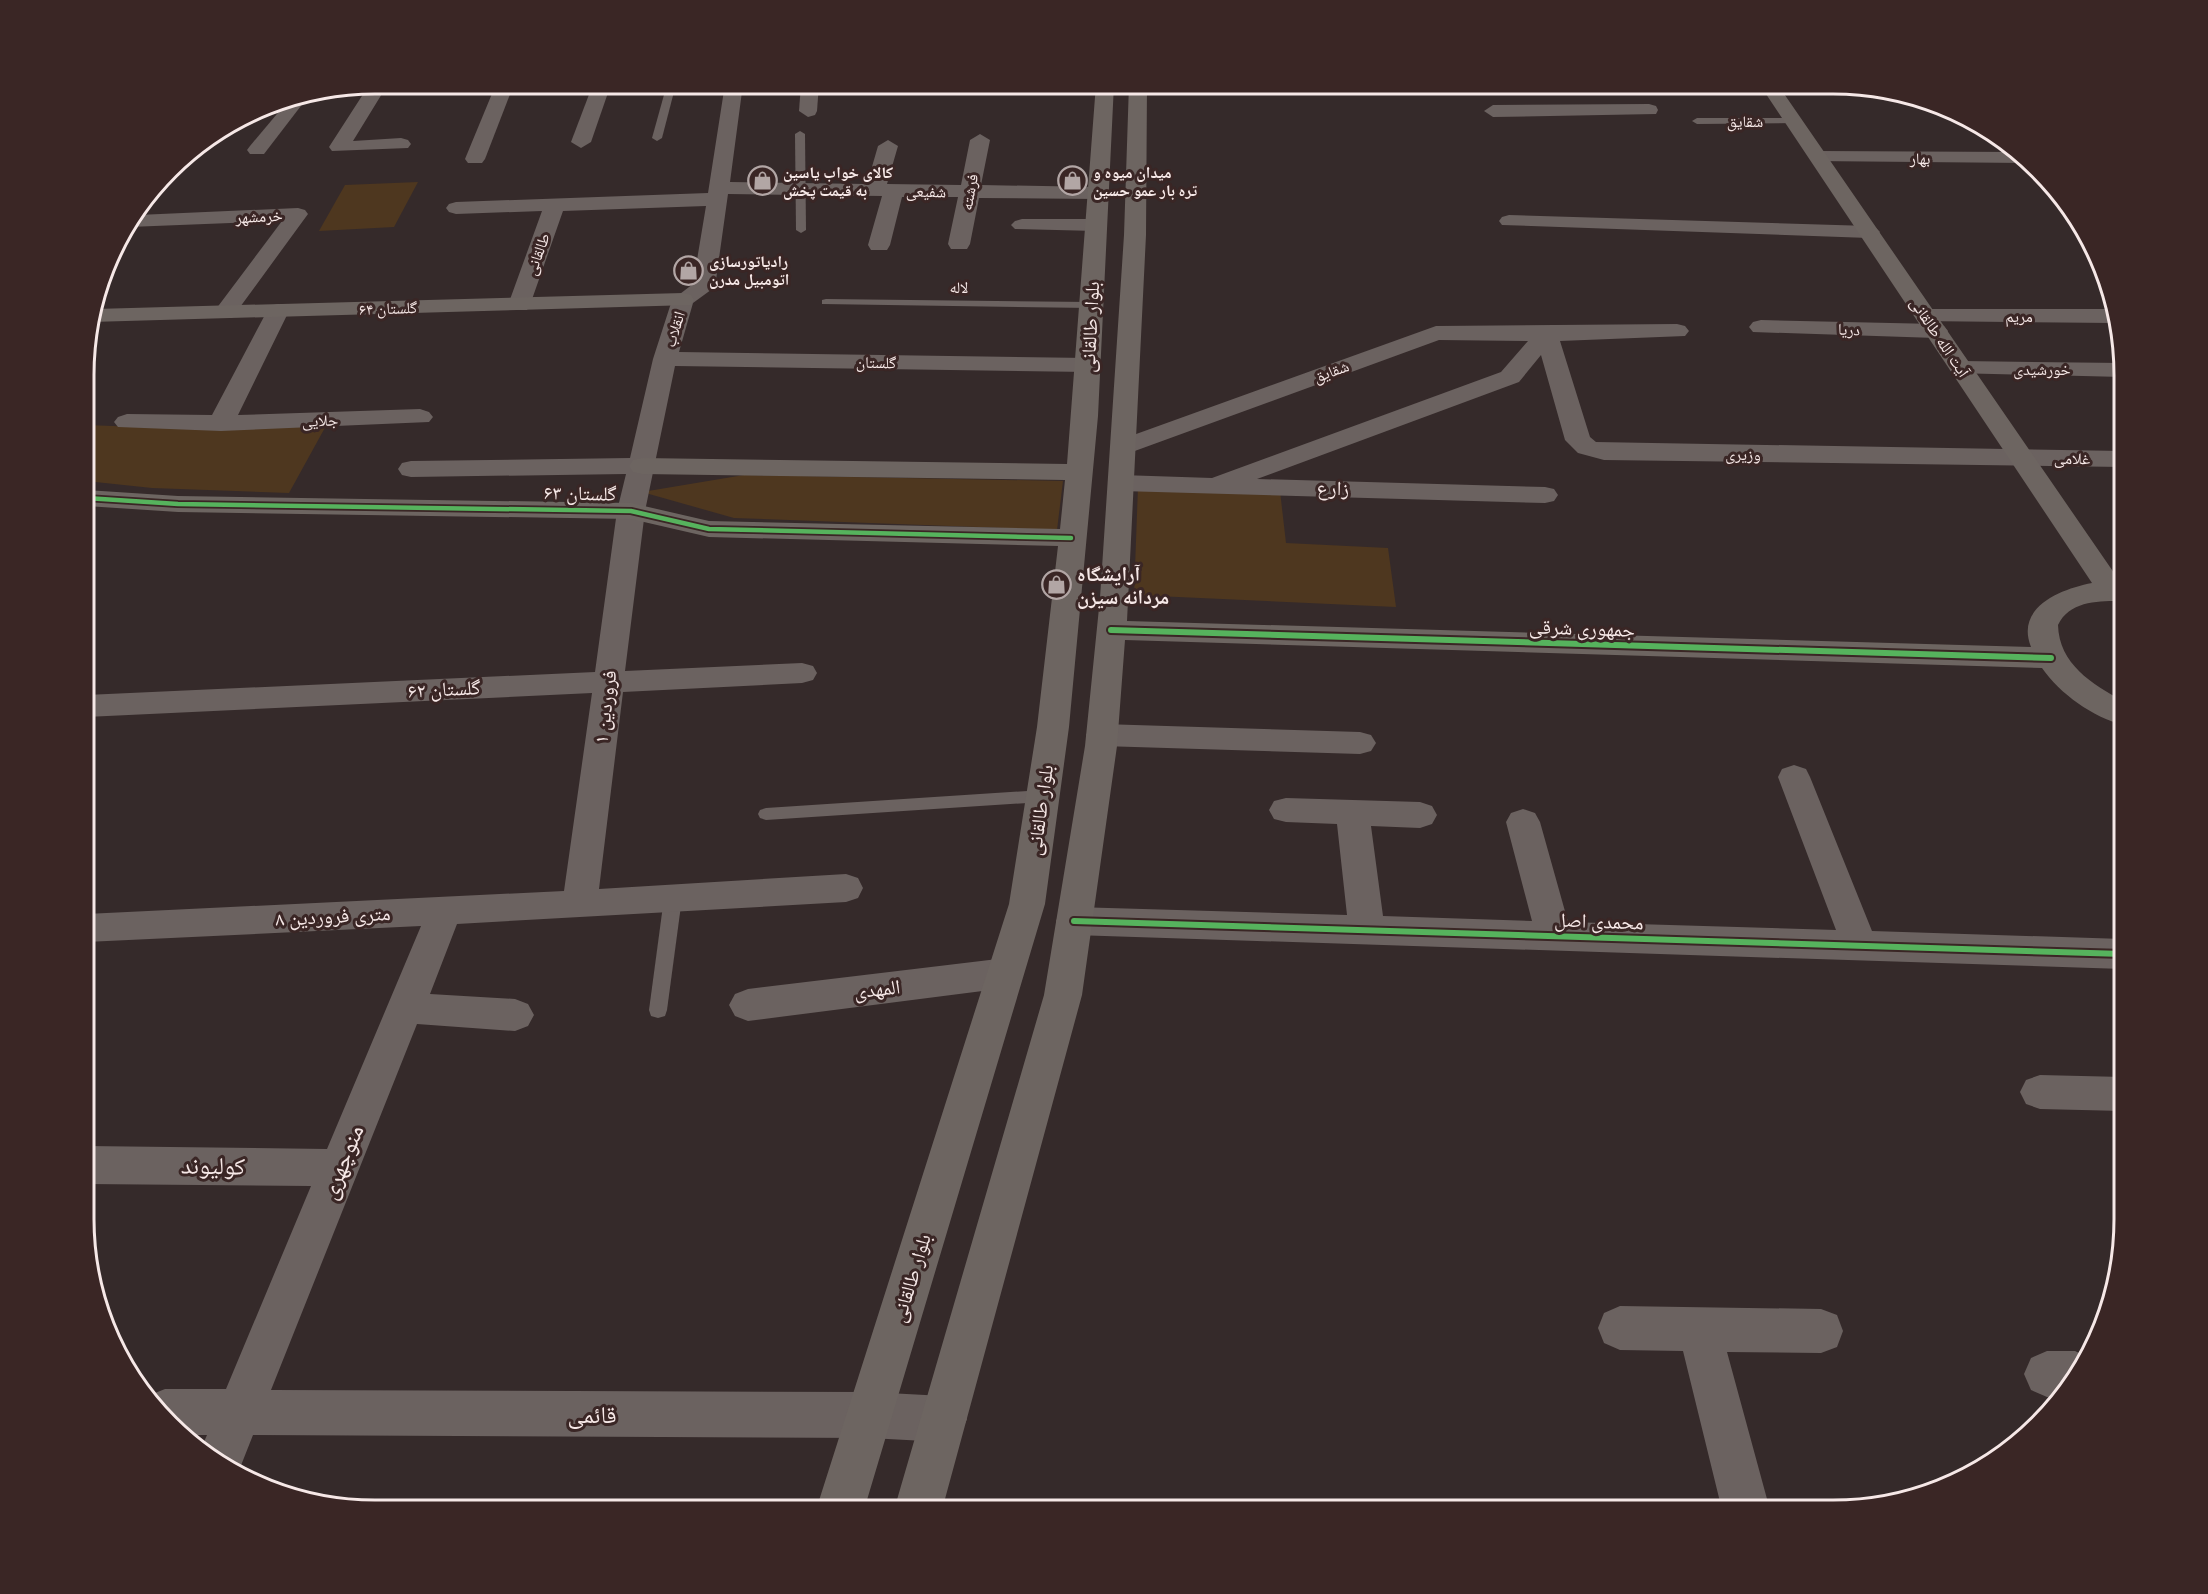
<svg xmlns="http://www.w3.org/2000/svg" width="2208" height="1594" font-family="'Archivo Narrow','Noto Naskh Arabic',sans-serif">
<style>
.green{fill:#4e371f}
.lines{fill:none;stroke-linecap:round;stroke-linejoin:round}
.lane{fill:#6b6260;fill-rule:evenodd}
.street{fill:#6b6260;fill-rule:evenodd}
.secondary{fill:#6d6561;fill-rule:evenodd}
.cycleway-far1-casing{stroke:#3a2625;stroke-width:8}
.cycleway-casing{stroke:#3a2625;stroke-width:10}
.cycleway-far1{stroke:#56b35d;stroke-width:4.5}
.cycleway{stroke:#56b35d;stroke-width:6}
.labels{text-anchor:middle;stroke-width:6;stroke-linejoin:round;paint-order:stroke}
.far-street-label{font-size:16px;fill:#f6e8e7;stroke:#3a2625}
.far-poi-label{font-size:16px;font-weight:bold;fill:#f6e8e7;stroke:#3a2625;text-anchor:start}
.street-label{font-size:20px;fill:#f6e8e7;stroke:#3a2625}
.poi-label{font-size:20px;font-weight:bold;fill:#f6e8e7;stroke:#3a2625;text-anchor:start}
.near-street-label{font-size:24px;fill:#f6e8e7;stroke:#3a2625}
.rim{fill:none;stroke:#f6e8e7;stroke-width:3}
</style>
<rect width="100%" height="100%" fill="#352a2a"/>
<g class="green">
<polygon points="418,182 394,227 319,231 345,185"/>
<polygon points="327,424 289,493 152,488 86,481 86,425 193,429"/>
<polygon points="744,475 1063,481 1057,530 734,518 642,492"/>
<polygon points="1138,487 1280,491 1286,543 1388,548 1396,607 1134,595"/>
</g>
<g class="lines">
<g class="lane">
<polygon points="667,84 676,84 662,138 657,141 652,138"/>
<polygon points="1794,118 1799,121 1797,123 1697,124 1692,121 1697,118"/>
<polygon points="800,131 805,134 806,230 801,233 796,230 795,134"/>
<polygon points="826,299 1091,302 1097,305 1091,308 822,304 822,300"/>
<polygon points="1043,790 1051,796 1043,802 766,820 760,818 758,814 760,810 766,808"/>
<polygon points="673,891 679,893 682,898 667,1010 665,1016 658,1018 651,1016 649,1010 664,898 667,893"/>
</g>
<g class="street">
<polygon points="388,84 353,141 401,138 408,140 411,144 408,148 332,151 329,147 369,85"/>
<polygon points="496,84 514,84 485,159 482,163 468,163 465,159"/>
<polygon points="593,84 611,84 591,142 581,148 571,142"/>
<polygon points="725,84 743,84 730,182 867,184 878,146 888,140 898,146 887,184 961,185 970,140 980,134 990,140 981,185 1097,187 1104,189 1107,193 1104,197 1097,199 979,198 970,244 967,249 951,249 948,244 958,197 902,197 890,245 887,250 871,250 868,245 882,196 728,194 715,287 693,303 679,352 1088,358 1096,360 1100,365 1096,370 1088,372 675,366 645,511 625,671 802,663 813,666 817,673 813,680 802,683 623,692 599,889 846,874 858,878 863,888 858,898 846,902 457,924 430,994 515,999 528,1004 534,1015 528,1026 515,1031 417,1024 271,1390 869,1392 944,1396 960,1403 967,1419 960,1435 944,1442 869,1438 253,1435 238,1473 200,1451 207,1435 185,1435 150,1395 165,1389 226,1389 311,1186 86,1184 86,1146 327,1149 421,926 86,942 86,914 564,891 592,693 86,717 86,695 595,672 617,511 626,474 411,477 402,475 398,469 402,463 411,461 630,458 653,359 672,300 693,284 706,206 563,211 530,305 527,310 511,310 508,305 542,211 456,214 449,212 446,208 449,204 456,202 708,193"/>
<polygon points="801,84 819,84 817,111 815,115 808,117 799,111"/>
<polygon points="1131,84 1448,84 1453,89 1444,94 1138,93 1132,92 1129,88"/>
<polygon points="307,98 264,154 250,154 247,150 250,146 287,102"/>
<polygon points="1649,104 1656,106 1658,110 1656,114 1493,117 1484,111 1493,105"/>
<polygon points="1819,151 2016,152 2025,163 1812,161 1809,157 1812,153"/>
<polygon points="298,208 305,210 308,214 232,318 216,318 213,313 282,221 129,227 138,215"/>
<polygon points="1509,215 1869,226 1876,228 1880,232 1876,236 1869,238 1502,225 1499,221 1502,217"/>
<polygon points="1022,219 1096,219 1103,221 1107,225 1103,229 1096,231 1015,229 1011,225 1015,221"/>
<polygon points="278,304 286,306 289,311 238,415 420,409 429,412 433,417 429,422 221,431 118,427 114,422 118,417 127,414 212,415 267,311 270,306"/>
<polygon points="1926,309 2111,309 2114,323 1918,321 1915,316 1918,311"/>
<polygon points="1761,320 1936,324 1944,326 1948,331 1944,336 1936,338 1753,332 1749,327 1753,322"/>
<polygon points="1677,324 1685,326 1689,331 1685,336 1560,341 1590,437 1596,442 2123,451 2123,467 1604,460 1578,453 1565,440 1541,355 1519,382 1257,479 1545,487 1554,489 1558,495 1554,501 1545,503 1121,491 1112,489 1108,483 1112,477 1121,475 1212,478 1501,372 1528,341 1439,340 1132,452 1123,455 1114,452 1110,447 1114,442 1436,326"/>
<polygon points="1961,361 2123,363 2123,377 1952,373 1949,368 1952,363"/>
<polygon points="1102,724 1360,732 1371,735 1376,743 1371,751 1360,754 1102,746 1091,743 1086,735 1091,727"/>
<polygon points="1794,765 1806,769 1810,777 1872,931 2123,939 2123,969 1074,935 1061,931 1056,921 1061,911 1074,907 1347,915 1337,824 1286,822 1274,819 1269,810 1274,801 1286,798 1420,802 1432,806 1437,815 1432,824 1420,828 1371,826 1383,916 1532,921 1506,822 1511,813 1523,809 1535,813 1540,822 1568,922 1836,930 1778,777 1782,769"/>
<polygon points="1006,958 1019,962 1024,973 1019,984 1006,988 748,1021 735,1016 729,1005 735,994 748,989"/>
<polygon points="2040,1075 2123,1077 2123,1111 2040,1109 2026,1104 2020,1092 2026,1080"/>
<polygon points="1620,1306 1821,1309 1837,1315 1843,1331 1837,1347 1821,1353 1727,1352 1770,1510 1722,1510 1683,1351 1620,1350 1604,1343 1598,1328 1604,1313"/>
<polygon points="2047,1351 2075,1351 2085,1356 2063,1397 2047,1397 2031,1390 2024,1374 2031,1358"/>
</g>
<g class="secondary">
<polygon points="1096,84 1114,84 1098,416 1069,727 1045,904 864,1510 816,1510 1009,904 1037,727 1058,546 709,537 631,519 178,512 86,506 86,490 178,496 631,503 709,521 1060,529 1065,480 642,474 633,472 629,466 633,460 642,458 1067,464"/>
<path d="M1129 84H1147L1146 235 1127 621 2031 647C2015 607 2061 589 2092 583L1760 85H1778L2121 583H2123V601C2100 601 2070 600 2058 625 2059 664 2092 684 2123 701V725C2093 717 2060 694 2042 668L1125 640 1117 746 1082 995 942 1510H894L1044 995 1085 746 1100 598 1124 235Z"/>
<polygon points="683,293 691,295 694,300 691,305 91,322 95,309"/>
</g>
<defs>
<polyline id="cycleway-far1" points="86,498 178,504 631,511 709,529 1071,538"/>
<g id="cycleway">
<polyline points="1111,630 2051,658"/>
<polyline points="1074,921 2123,954"/>
</g>
</defs>
<use href="#cycleway-far1" class="cycleway-far1-casing"/>
<use href="#cycleway" class="cycleway-casing"/>
<use href="#cycleway-far1" class="cycleway-far1"/>
<use href="#cycleway" class="cycleway"/>
</g>
<defs>
<symbol id="shop-ring" viewBox="-11 -11 22 22"><circle r="9.5" fill="#3a2625" stroke="#b2a6a5" stroke-width="1.5"/><path d="M-5-2.5h2.3a2.7 3.5 0 0 1 5.4 0H5L5.5 6h-11ZM-1.5-2.5h3a1.5 2.3 0 0 0-3 0Z" fill="#b2a6a5"/></symbol>
</defs>
<g fill-rule="evenodd">
<use href="#shop-ring" x="746" y="164" width="33" height="33"/>
<use href="#shop-ring" x="1056" y="164" width="33" height="33"/>
<use href="#shop-ring" x="672" y="254" width="33" height="33"/>
<use href="#shop-ring" x="1040" y="568" width="33" height="33"/>
</g>
<g class="labels">
<g class="far-street-label">
<text x="1745" y="127">شقایق</text>
<text x="1920" y="164">بهار</text>
<text transform="translate(926 191) rotate(1)" y="6">شفیعی</text>
<text transform="translate(969 192) rotate(-79)" y="6">فرشته</text>
<text transform="translate(259 216) rotate(-3)" y="6">خرمشهر</text>
<text transform="translate(537 254) rotate(-70)" y="6">طالقانی</text>
<text transform="translate(959 287) rotate(1)" y="6">لاله</text>
<text transform="translate(388 308) rotate(-2)" y="6">گلستان ۶۴</text>
<text x="2019" y="322">مریم</text>
<text transform="translate(674 329) rotate(-73)" y="6">انقلاب</text>
<text transform="translate(1849 329) rotate(2)" y="6">دریا</text>
<text transform="translate(1940 337) rotate(56)" y="6">آیت الله طالقانی</text>
<text transform="translate(876 362) rotate(1)" y="6">گلستان</text>
<text x="2042" y="375">خورشیدی</text>
<text transform="translate(1331 371) rotate(-20)" y="6">شقایق</text>
<text transform="translate(320 420) rotate(-2)" y="6">جلایی</text>
<text transform="translate(1743 454) rotate(1)" y="6">وزیری</text>
<text transform="translate(2072 458) rotate(1)" y="6">غلامی</text>
</g>
<g class="far-poi-label">
<text x="783" y="178">کالای خواب یاسین<tspan x="783" dy="18">به قیمت پخش</tspan></text>
<text x="1093" y="178">میدان میوه و<tspan x="1093" dy="18">تره بار عمو حسین</tspan></text>
<text x="709" y="267">رادیاتورسازی<tspan x="709" dy="18">اتومبیل مدرن</tspan></text>
</g>
<g class="street-label">
<text transform="translate(1090 327) rotate(-87)" y="7">بلوار طالقانی</text>
<text transform="translate(1333 488) rotate(2)" y="7">زارع</text>
<text transform="translate(580 493) rotate(1)" y="7">گلستان ۶۳</text>
<text transform="translate(1582 628) rotate(2)" y="7">جمهوری شرقی</text>
<text transform="translate(444 689) rotate(-3)" y="7">گلستان ۶۲</text>
<text transform="translate(605 707) rotate(-83)" y="7">فروردین ۱</text>
<text transform="translate(1040 810) rotate(-82)" y="7">بلوار طالقانی</text>
<text transform="translate(333 916) rotate(-3)" y="7">۸ متری فروردین</text>
<text transform="translate(1599 921) rotate(2)" y="7">محمدی اصل</text>
<text transform="translate(877 989) rotate(-7)" y="7">المهدی</text>
<text transform="translate(911 1278) rotate(-73)" y="7">بلوار طالقانی</text>
</g>
<g class="poi-label">
<text x="1077" y="581">آرایشگاه<tspan x="1077" dy="23">مردانه سیزن</tspan></text>
</g>
<g class="near-street-label">
<text transform="translate(342 1162) rotate(-68)" y="8">منوچهری</text>
<text transform="translate(213 1166) rotate(1)" y="8">کولیوند</text>
<text x="592" y="1423">قائمی</text>
</g>
</g>
<path d="M0 0H2208V1594H0ZM375 94H1833A281 281 0 0 1 2114 375V1219A281 281 0 0 1 1833 1500H375A281 281 0 0 1 94 1219V375A281 281 0 0 1 375 94Z" fill="#3a2625" fill-rule="evenodd"/>
<path class="rim" d="M375 94H1833A281 281 0 0 1 2114 375V1219A281 281 0 0 1 1833 1500H375A281 281 0 0 1 94 1219V375A281 281 0 0 1 375 94Z"/>
</svg>
